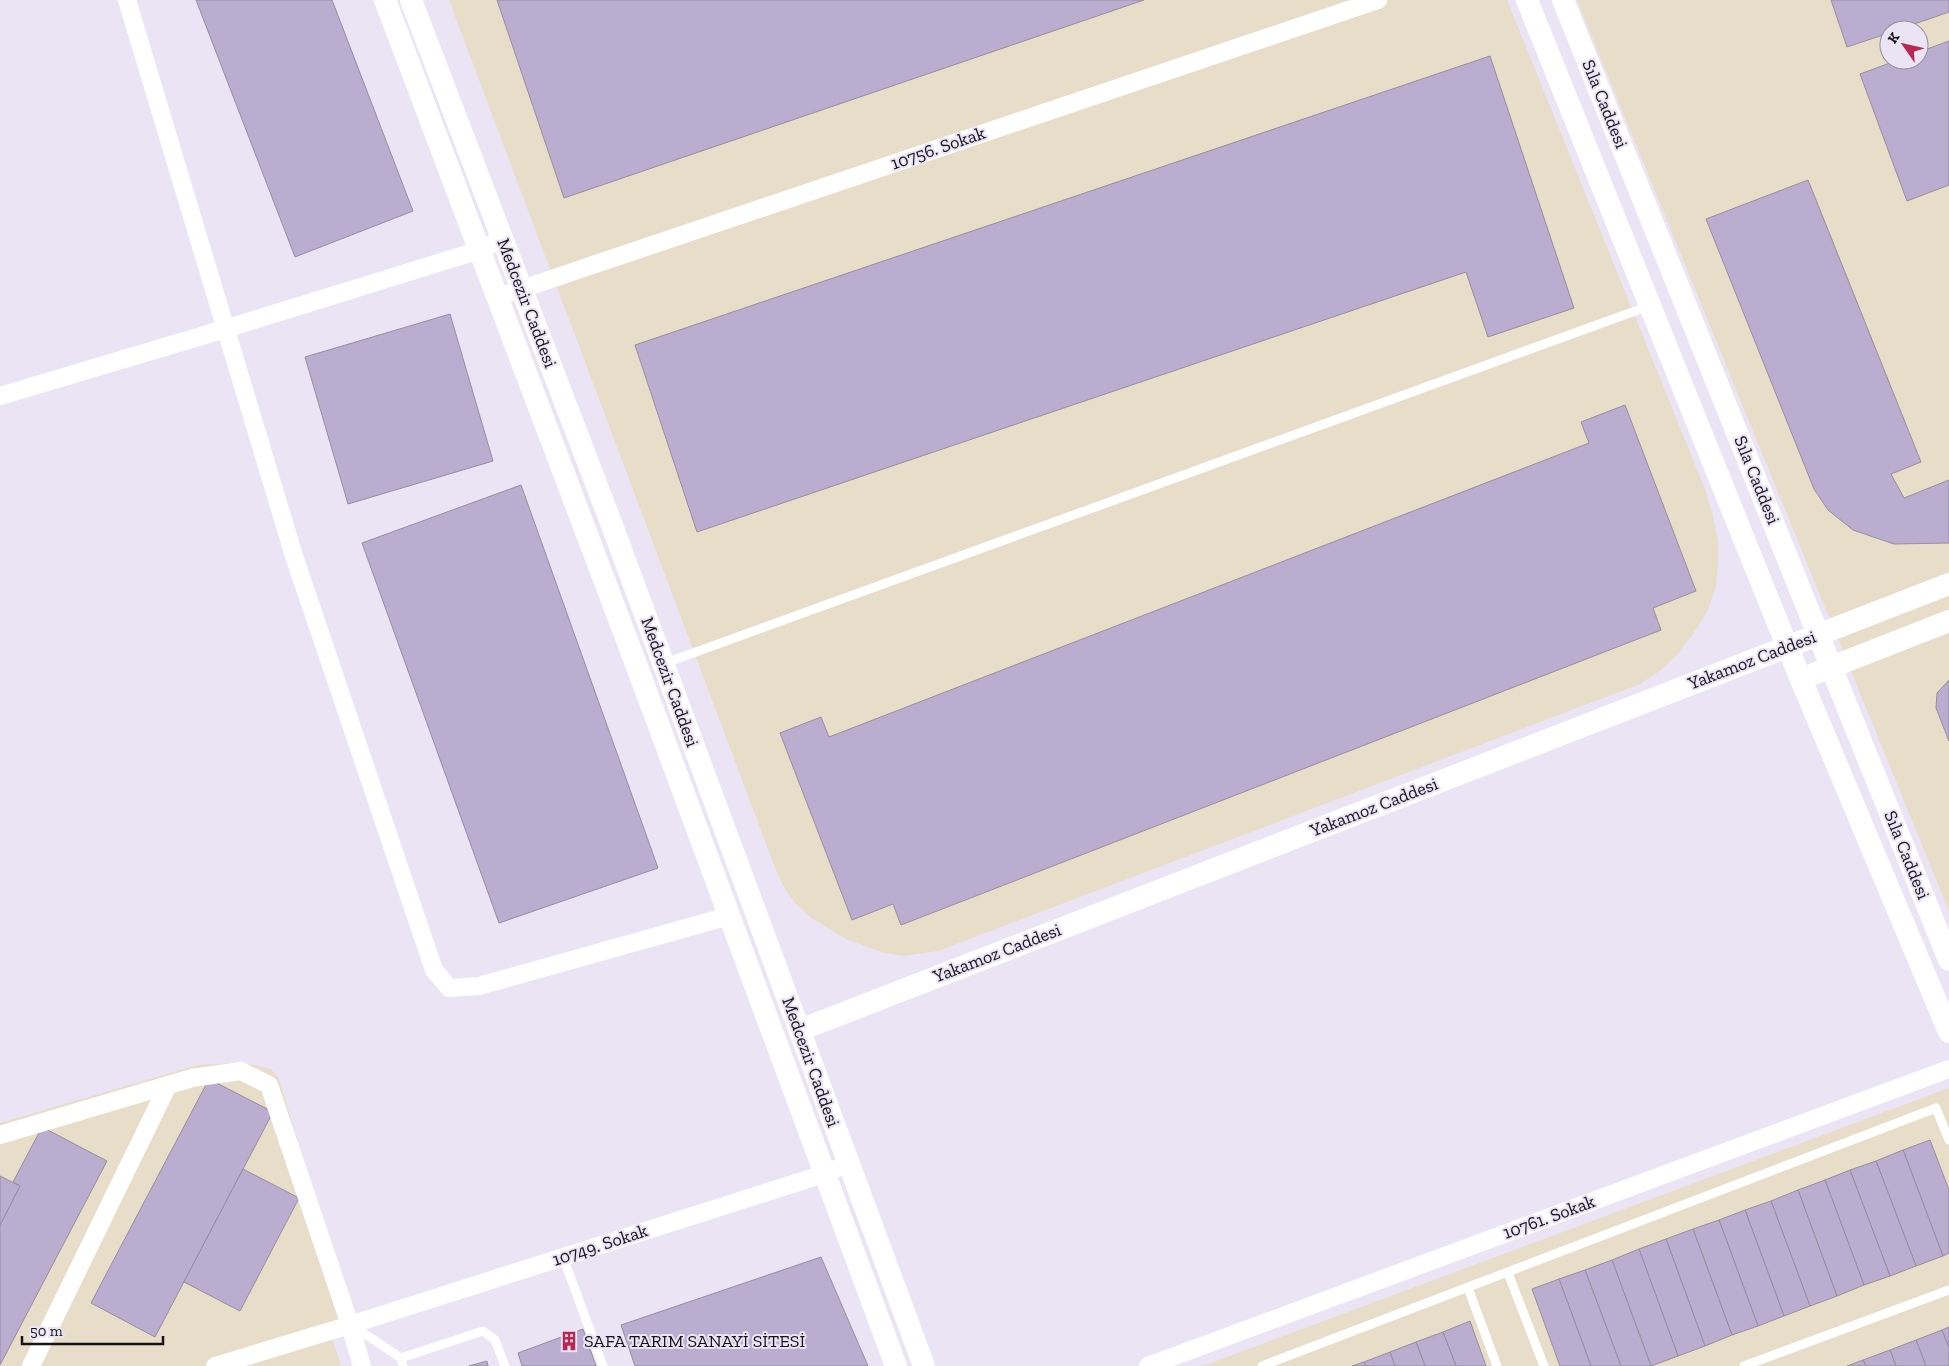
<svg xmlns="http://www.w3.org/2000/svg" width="1949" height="1366" font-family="'Zilla Slab',serif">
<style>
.industrial{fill:#e7ddc8;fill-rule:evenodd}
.building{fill:#baadd0;stroke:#958f9d}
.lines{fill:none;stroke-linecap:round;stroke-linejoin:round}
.service{stroke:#fff;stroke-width:9}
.minor{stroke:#fff;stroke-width:18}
.tertiary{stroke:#fff;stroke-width:22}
.labels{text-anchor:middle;stroke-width:4;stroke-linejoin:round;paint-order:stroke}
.street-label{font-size:18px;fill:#151319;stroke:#eae4f4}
.poi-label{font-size:18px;fill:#151319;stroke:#eae4f4;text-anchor:start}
</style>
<rect width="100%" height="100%" fill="#eae4f4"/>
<g class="industrial">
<polygon points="449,0 1507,0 1706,492 1713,516 1718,540 1718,563 1716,587 1707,612 1693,634 1678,654 1661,670 1640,684 938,951 903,956 884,953 846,939 810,917 795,903 782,884 774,865"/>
<path d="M1577 0H1949V911ZM1889 30H1919V60H1889Z"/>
<polygon points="228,1063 250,1064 271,1069 279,1079 351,1319 328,1326 341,1366 0,1366 0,1123 198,1065"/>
<polygon points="1949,1088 1949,1366 1203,1366"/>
</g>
<g class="building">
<polygon points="196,0 332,0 413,211 295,257"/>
<polygon points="497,0 1144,0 564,198"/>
<polygon points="1831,0 1949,0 1949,12 1897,30 1889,30 1889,33 1847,47"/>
<polygon points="1949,41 1949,185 1907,201 1860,74 1898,60 1919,60 1919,52"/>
<polygon points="1490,56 1574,308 1488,337 1466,272 697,532 635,345"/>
<polygon points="1808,180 1921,462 1891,474 1904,498 1949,480 1949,543 1894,544 1853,530 1828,510 1814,489 1706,219"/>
<polygon points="450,314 493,461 348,504 305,357"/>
<polygon points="1625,405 1696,591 1653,608 1661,630 901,925 893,904 852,920 780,733 821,717 829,737 1589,443 1581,422"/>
<polygon points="521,485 658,868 499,923 362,543"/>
<polygon points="1949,680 1949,741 1936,708 1937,693"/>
<polygon points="209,1079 273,1112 155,1337 91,1303"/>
<polygon points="42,1127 107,1161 0,1365 0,1225 20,1186 13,1182"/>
<polygon points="1930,1140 1949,1190 1949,1253 1943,1256 1903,1150"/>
<polygon points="1903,1150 1943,1256 1916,1266 1876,1161"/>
<polygon points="1876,1161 1916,1266 1890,1276 1850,1170"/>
<polygon points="243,1169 299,1198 240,1311 184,1282"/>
<polygon points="1850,1170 1890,1276 1864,1285 1825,1180"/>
<polygon points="0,1176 20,1186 0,1225"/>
<polygon points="1825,1180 1864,1285 1837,1296 1798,1190"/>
<polygon points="1798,1190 1837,1296 1810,1306 1771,1201"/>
<polygon points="1771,1201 1810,1306 1784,1316 1745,1210"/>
<polygon points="1745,1210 1784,1316 1758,1326 1719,1220"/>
<polygon points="1719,1220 1758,1326 1732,1335 1693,1229"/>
<polygon points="1693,1229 1732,1335 1705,1346 1666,1239"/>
<polygon points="1666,1239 1705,1346 1678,1356 1639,1249"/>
<polygon points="1639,1249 1678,1356 1651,1366 1612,1260"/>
<polygon points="821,1257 868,1366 635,1366 621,1325"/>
<polygon points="1612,1260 1651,1366 1621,1366 1585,1270"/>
<polygon points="1585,1270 1621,1366 1591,1366 1559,1279"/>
<polygon points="1559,1279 1591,1366 1560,1366 1532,1289"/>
<polygon points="1470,1321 1486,1366 1456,1366 1443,1332"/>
<polygon points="1949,1327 1949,1348 1942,1330"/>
<polygon points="583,1329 596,1366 522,1366 518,1353"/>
<polygon points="1942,1330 1949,1348 1949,1366 1926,1366 1916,1340"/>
<polygon points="1443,1332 1456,1366 1425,1366 1416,1342"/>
<polygon points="1916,1340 1926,1366 1896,1366 1890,1350"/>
<polygon points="1416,1342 1425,1366 1395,1366 1390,1352"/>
<polygon points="1890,1350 1896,1366 1866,1366 1863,1360"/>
<polygon points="1390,1352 1395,1366 1366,1366 1364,1362"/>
<polygon points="1863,1360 1866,1366 1847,1366"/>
<polygon points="487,1361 488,1366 469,1366"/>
<polygon points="1364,1362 1366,1366 1352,1366"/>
</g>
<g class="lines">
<g class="service">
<polyline points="663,664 1649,306"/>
<polyline points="563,1257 603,1366"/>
<polyline points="1508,1273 1544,1366"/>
<polyline points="1468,1288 1497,1366"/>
<polyline points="353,1326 401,1358 403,1366"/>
<polyline points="401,1358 483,1331 495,1340 505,1366"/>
<polyline points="1262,1366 1936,1108 1949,1140"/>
<polyline points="1744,1366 1949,1290"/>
</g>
<g class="minor">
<polyline points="127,0 294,556 434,970 449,988 479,986 729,916"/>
<polyline points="498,297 1378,0"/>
<polyline points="0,396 225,329 480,250 502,239"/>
<polyline points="0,1135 192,1078 241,1071 269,1085 350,1325 215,1366"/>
<polyline points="31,1366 168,1085"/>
<polyline points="362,1366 350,1325 824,1174 849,1163"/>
<polyline points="1148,1366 1949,1069"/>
</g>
<g class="tertiary">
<polyline points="385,0 636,664 896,1366"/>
<polyline points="411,0 610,520 924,1366"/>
<polyline points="1527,0 1787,646 1949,1032"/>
<polyline points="1563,0 1949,960"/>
<polyline points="1801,679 1949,621"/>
<polyline points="800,1030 1949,584"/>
</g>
</g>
<defs>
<symbol id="building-bare" viewBox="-9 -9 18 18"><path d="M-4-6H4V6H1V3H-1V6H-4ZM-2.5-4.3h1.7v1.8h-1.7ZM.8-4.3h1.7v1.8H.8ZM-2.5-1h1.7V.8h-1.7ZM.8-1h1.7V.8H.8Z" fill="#b82853" stroke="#eae4f4" stroke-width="2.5" paint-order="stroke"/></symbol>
</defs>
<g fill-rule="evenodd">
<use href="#building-bare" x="555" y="1327" width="28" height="28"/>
</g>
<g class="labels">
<g class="street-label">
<text transform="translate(1605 104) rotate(68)" y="6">Sıla Caddesi</text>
<text transform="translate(938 148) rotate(-19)" y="6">10756. Sokak</text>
<text transform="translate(527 303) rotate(69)" y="6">Medcezir Caddesi</text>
<text transform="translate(1757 480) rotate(68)" y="6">Sıla Caddesi</text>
<text transform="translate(1752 660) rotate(-21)" y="6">Yakamoz Caddesi</text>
<text transform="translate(670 682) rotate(70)" y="6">Medcezir Caddesi</text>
<text transform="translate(1374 807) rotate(-21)" y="6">Yakamoz Caddesi</text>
<text transform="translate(1907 855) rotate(68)" y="6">Sıla Caddesi</text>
<text transform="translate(997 953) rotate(-21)" y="6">Yakamoz Caddesi</text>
<text transform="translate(811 1062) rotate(70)" y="6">Medcezir Caddesi</text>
<text transform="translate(1549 1217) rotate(-20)" y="6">10761. Sokak</text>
<text transform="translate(600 1245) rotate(-18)" y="6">10749. Sokak</text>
</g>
<g class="poi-label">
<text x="584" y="1347">SAFA TARIM SANAYİ SİTESİ</text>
</g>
</g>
<g transform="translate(1904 45) rotate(304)"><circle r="24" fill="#eae4f4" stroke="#95909c"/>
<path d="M0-4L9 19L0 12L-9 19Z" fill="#b82853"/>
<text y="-8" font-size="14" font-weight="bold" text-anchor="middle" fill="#151319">K</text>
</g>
<path d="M22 1336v8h141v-8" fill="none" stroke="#151319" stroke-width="2.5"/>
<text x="30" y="1336" font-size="15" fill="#151319" stroke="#eae4f4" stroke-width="4" paint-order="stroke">50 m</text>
</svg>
